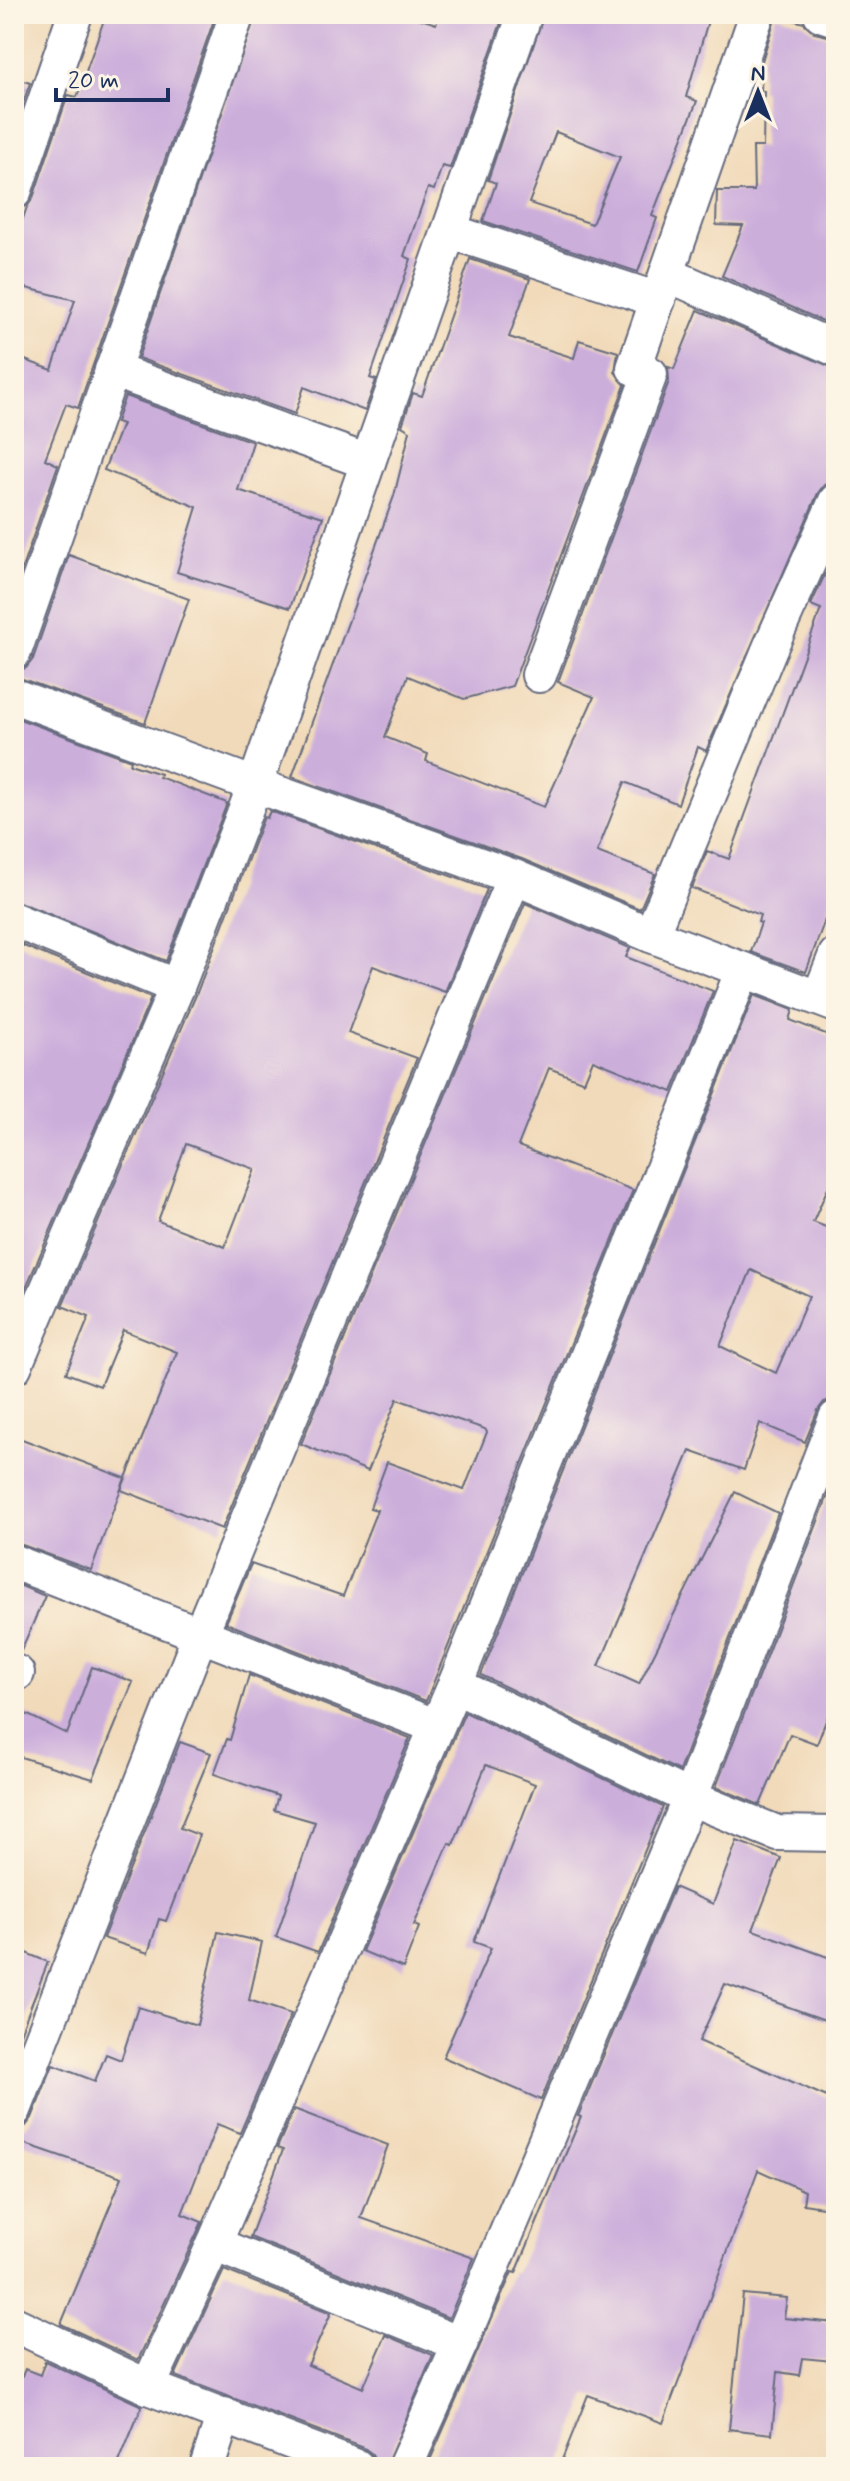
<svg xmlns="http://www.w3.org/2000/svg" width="850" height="2481" font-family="Mynerve,sans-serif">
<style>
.building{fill:#ccaedb;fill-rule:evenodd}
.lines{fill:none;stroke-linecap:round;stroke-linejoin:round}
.minor-casing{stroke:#666b7e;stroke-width:38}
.minor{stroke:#fff;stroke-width:34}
</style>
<rect width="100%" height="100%" fill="#fcf5e5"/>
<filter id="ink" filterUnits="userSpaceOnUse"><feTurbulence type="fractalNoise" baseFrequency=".0125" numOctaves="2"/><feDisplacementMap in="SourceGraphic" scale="16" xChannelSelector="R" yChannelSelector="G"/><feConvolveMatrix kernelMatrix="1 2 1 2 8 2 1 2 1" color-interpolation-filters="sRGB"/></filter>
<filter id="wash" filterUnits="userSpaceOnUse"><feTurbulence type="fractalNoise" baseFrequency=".006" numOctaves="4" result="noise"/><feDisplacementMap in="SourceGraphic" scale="32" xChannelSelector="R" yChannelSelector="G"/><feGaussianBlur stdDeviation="1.8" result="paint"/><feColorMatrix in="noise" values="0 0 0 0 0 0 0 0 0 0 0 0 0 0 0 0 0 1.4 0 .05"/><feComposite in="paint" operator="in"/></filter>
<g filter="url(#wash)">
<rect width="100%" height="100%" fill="#f1daba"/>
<g id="blocks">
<g class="building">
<polygon points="106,14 216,14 78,408 66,404 45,459 58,465 14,591 14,356 52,370 75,300 14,285 14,244 27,207 33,198 68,95 77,97"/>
<polygon points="256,14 406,14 436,24 440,14 504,14 450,168 442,166 434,190 428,188 404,256 411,259 370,378 376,380 365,411 304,387 295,414 138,358"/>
<path d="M544 14H710L686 97 697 101 652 216 657 218 638 272 483 221 496 183 488 180ZM556 132 620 157 592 224 529 203Z"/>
<polygon points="776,15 804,23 815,33 836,38 836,327 722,276 743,226 716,225 717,191 754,191 753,147 763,147 764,91 761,91 762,61"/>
<polygon points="14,78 30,83 14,129"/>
<polygon points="470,259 530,279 509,337 574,358 579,340 618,352 615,372 625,385 512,686 464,699 408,676 385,737 428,754 426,761 544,807 594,697 558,682 669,381 668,367 674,369 698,310 836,369 836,473 832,482 824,485 818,493 706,751 698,747 678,804 625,782 597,852 655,874 640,909 522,859 292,777 394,496 410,431 402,426 413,393 422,396"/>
<polygon points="125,396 253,442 238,490 323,517 290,608 177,572 197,507 104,470 122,424 116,422"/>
<polygon points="69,555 189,599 145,723 14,676 14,671 26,668 33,659"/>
<polygon points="825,574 836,579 836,889 806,972 751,952 761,923 758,922 760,915 692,888 707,851 729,859 821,609 811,605"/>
<polygon points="14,717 131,760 130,764 160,774 159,777 227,803 166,961 14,900"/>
<path d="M270 811 487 889 445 992 373 966 348 1033 417 1058 222 1529 121 1490 177 1352 123 1330 100 1386 66 1373 89 1317 62 1306 196 995 264 817 267 818ZM186 1144 255 1169 225 1247 158 1221Z"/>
<polygon points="525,903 630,948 626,957 713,991 672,1092 593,1060 584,1082 549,1068 518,1146 633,1190 426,1701 226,1623 251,1564 343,1596 377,1510 370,1508 387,1462 464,1490 487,1432 485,1429 397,1399 368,1471 301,1444"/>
<polygon points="14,942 151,998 24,1292 14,1288"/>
<path d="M754 995 793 1010 790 1020 836 1038V1169L813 1222 836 1231V1398L824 1402 818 1410 805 1442 760 1423 744 1470 690 1451 599 1666 639 1684 735 1492 778 1513 679 1771 481 1675ZM751 1270 809 1296 776 1373 720 1346Z"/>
<polygon points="14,1436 125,1478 91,1570 14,1542"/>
<polygon points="835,1477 836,1694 817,1744 790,1734 760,1805 716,1787"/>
<polygon points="14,1583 45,1596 20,1653 14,1653"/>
<polygon points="92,1667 133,1682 93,1779 14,1755 14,1708 67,1734"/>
<polygon points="249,1675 410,1738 318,1952 276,1937 315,1822 274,1810 278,1796 214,1774 227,1739 230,1740"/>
<polygon points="465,1712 663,1807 541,2100 443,2057 491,1948 474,1942 535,1784 486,1765 453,1845 449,1843 414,1925 419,1927 403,1968 362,1951"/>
<polygon points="180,1742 211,1753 180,1828 199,1835 166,1921 159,1919 148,1953 103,1938"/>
<polygon points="737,1841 781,1858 753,1930 836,1960 836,2024 725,1984 699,2041 836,2101 836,2209 803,2204 805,2191 758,2170 663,2423 588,2395 559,2467 427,2467 512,2272 516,2273 581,2117 578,2116 674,1887 713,1904"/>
<polygon points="218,1932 262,1942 249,2000 291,2014 240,2133 217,2124 182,2214 202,2222 138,2360 61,2324 122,2177 14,2140 14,2130 26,2126 32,2118 53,2065 95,2081 106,2054 121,2060 138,2007 197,2025"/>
<polygon points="14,1948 48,1962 16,2044 14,2043"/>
<polygon points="294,2109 388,2145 361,2218 474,2258 449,2318 250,2237 283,2150 277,2148"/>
<polygon points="224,2270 331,2313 308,2365 363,2388 386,2335 433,2355 386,2466 376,2462 372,2454 364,2448 175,2376"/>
<polygon points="743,2294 787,2298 784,2318 836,2323 833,2361 802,2358 799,2375 778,2372 772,2434 729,2429"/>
<polygon points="45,2361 142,2406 117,2467 14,2467 14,2396 25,2369 40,2375"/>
</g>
</g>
</g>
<g filter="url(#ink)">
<use href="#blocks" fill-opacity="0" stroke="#666b7e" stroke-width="2"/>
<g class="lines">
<defs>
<g id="minor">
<polyline points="821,14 836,19"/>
<polyline points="14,192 75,14"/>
<polyline points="449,231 658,300"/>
<polyline points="667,274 836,349"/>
<polyline points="112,370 368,462"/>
<polyline points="14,652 237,14"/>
<polyline points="539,675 650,374 634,368 757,14"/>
<polyline points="14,696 255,785 514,877 651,935 836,1005"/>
<polyline points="14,920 177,987"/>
<polyline points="651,935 770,648 836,501"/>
<polyline points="819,998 836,955"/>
<polyline points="14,1367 177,987 255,785 525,14"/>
<polyline points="14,1562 435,1726"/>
<polyline points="14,1672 17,1673"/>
<polyline points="455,1685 690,1798 777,1833 836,1834"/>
<polyline points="14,2110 200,1635 514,877"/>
<polyline points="214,2244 460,2344"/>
<polyline points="14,2324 148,2387"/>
<polyline points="207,2467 224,2415"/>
<polyline points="357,2467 148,2387 214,2244 455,1685 743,970"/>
<polyline points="405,2467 460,2344 690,1798 836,1418"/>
</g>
</defs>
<use href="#minor" class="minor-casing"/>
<use href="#minor" class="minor"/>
</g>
</g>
<rect width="850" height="2481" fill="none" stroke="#fcf5e5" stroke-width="48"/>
<g transform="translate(758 92)" stroke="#fcf5e5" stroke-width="6" paint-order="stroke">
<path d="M0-6L14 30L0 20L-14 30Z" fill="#1b2f5e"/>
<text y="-12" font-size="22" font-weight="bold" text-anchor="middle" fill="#1b2f5e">N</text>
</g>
<path d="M56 88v12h112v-12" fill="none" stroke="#1b2f5e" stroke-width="4"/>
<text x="68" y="88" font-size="24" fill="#1b2f5e" stroke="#fcf5e5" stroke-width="6" paint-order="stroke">20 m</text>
</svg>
